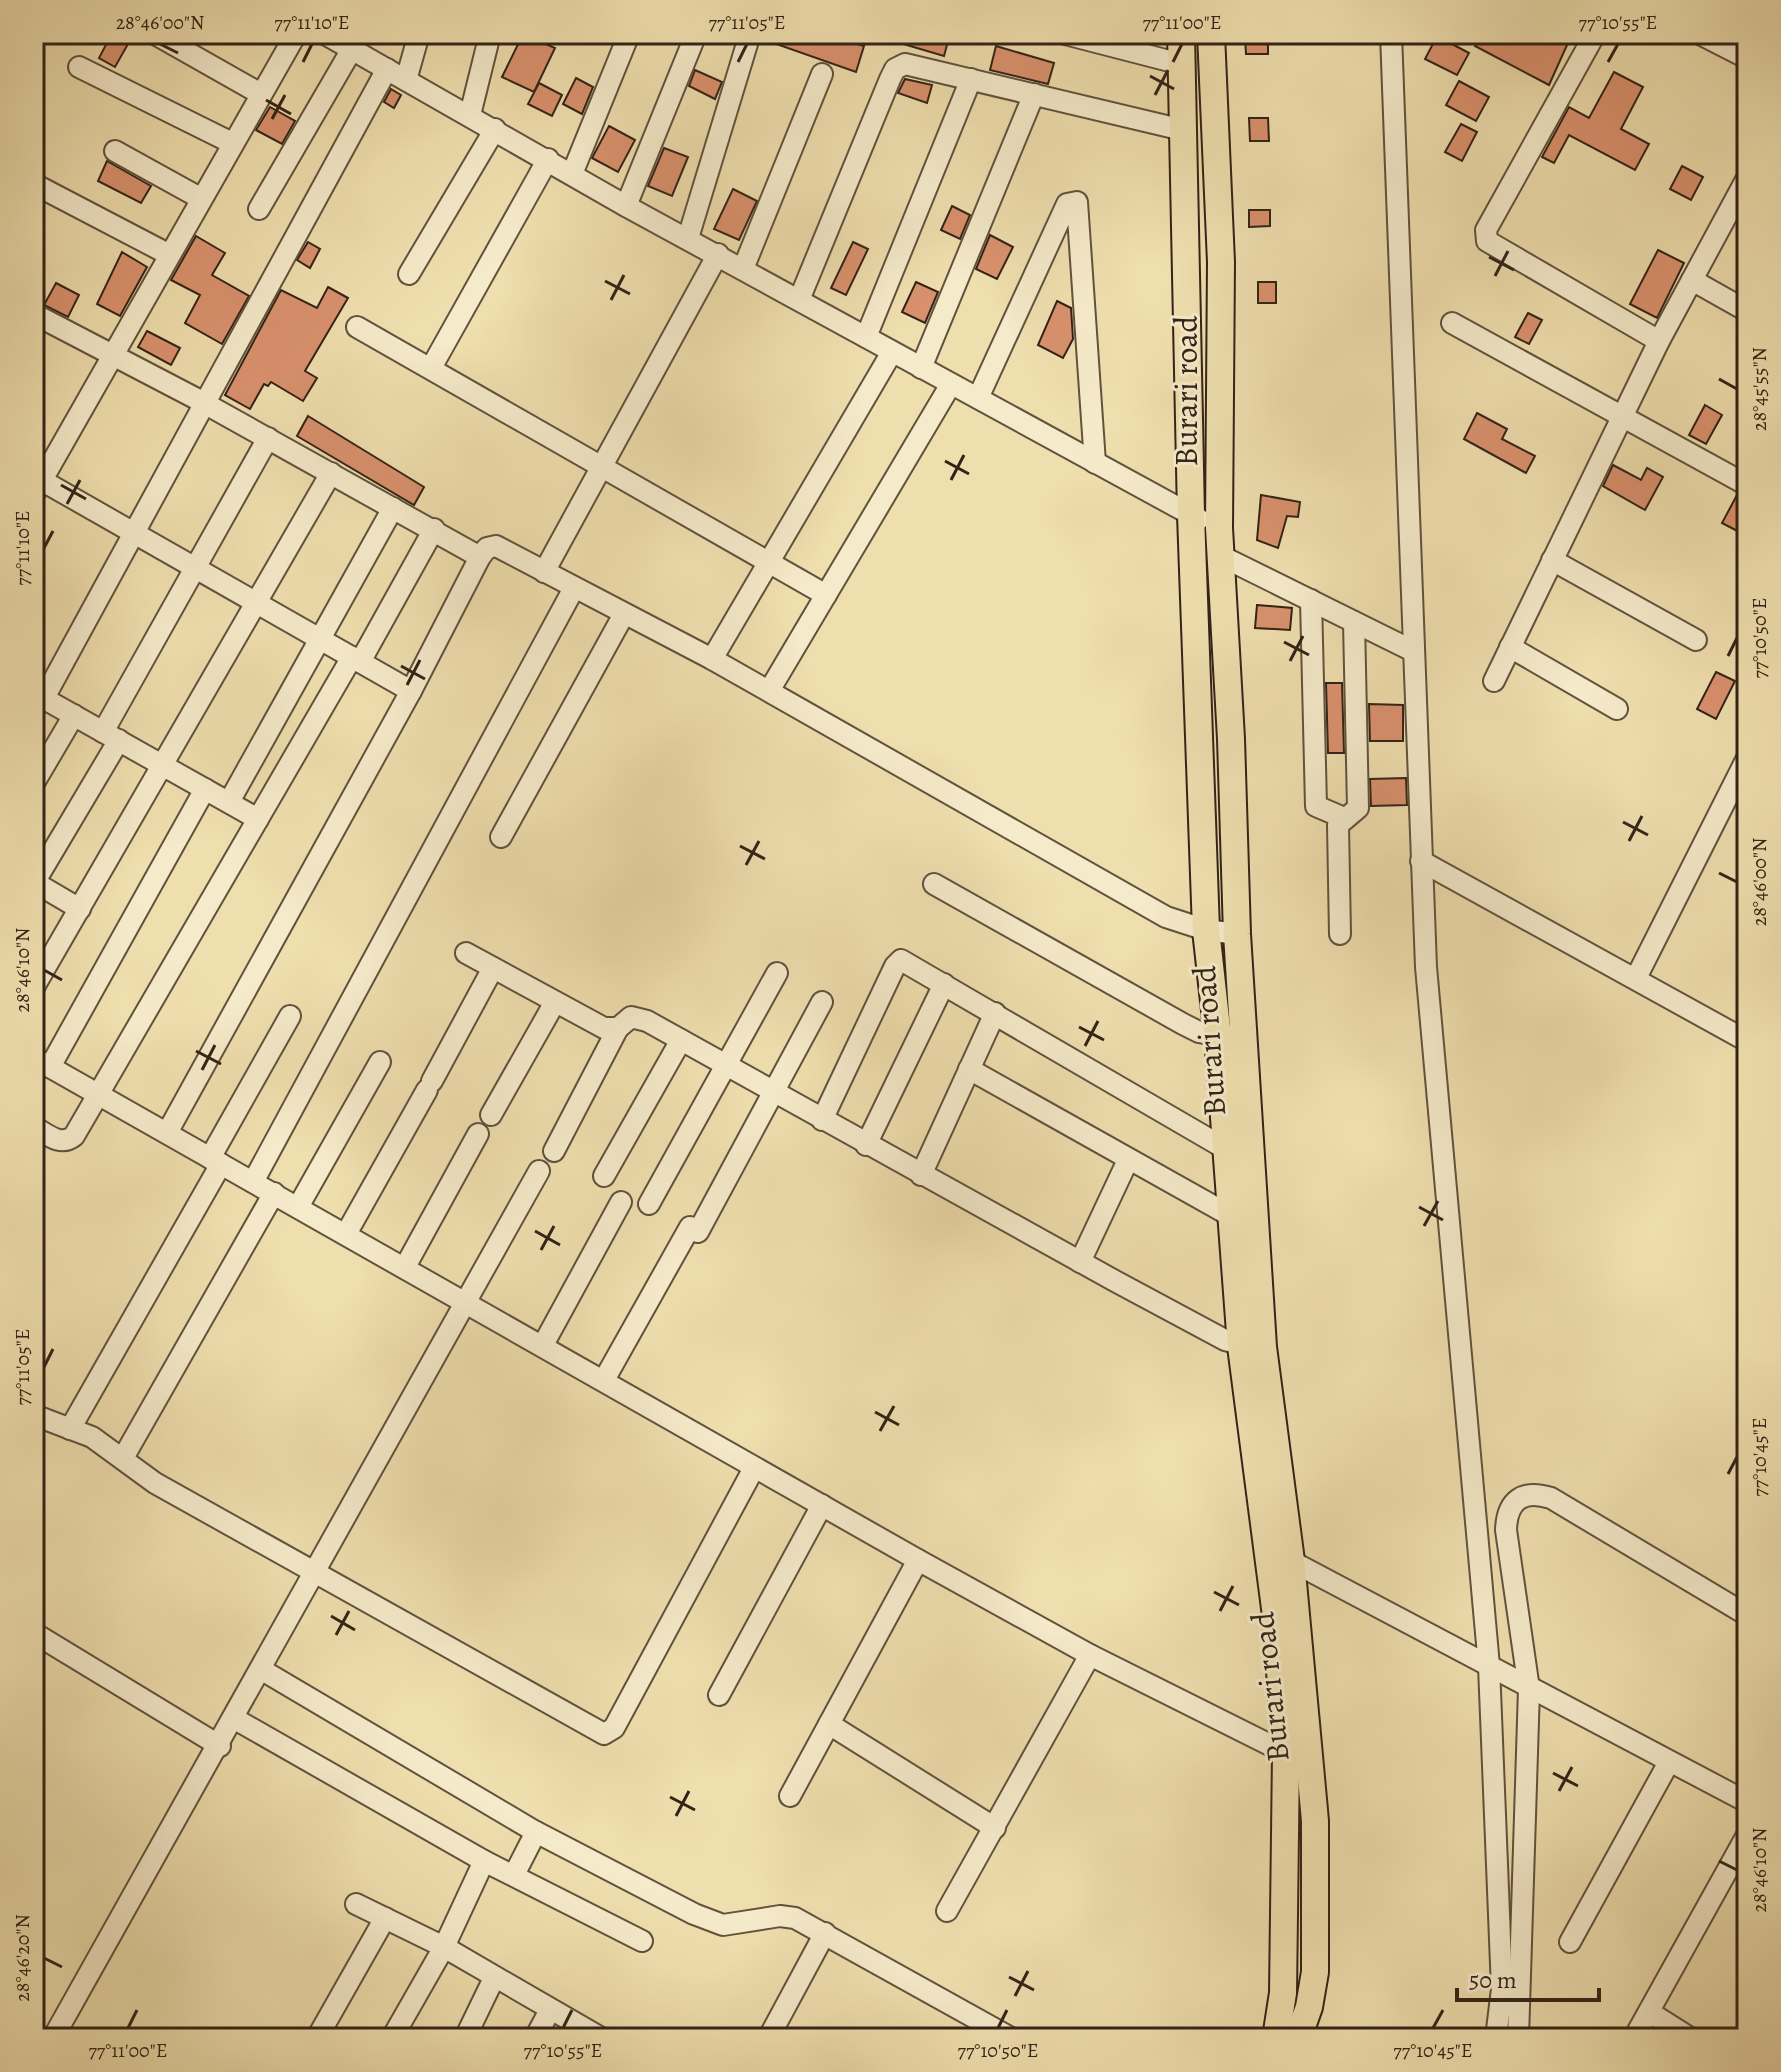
<svg xmlns="http://www.w3.org/2000/svg" width="1781" height="2072" font-family="Alegreya,serif">
<style>
.building{fill:#d9916d;stroke:#322317;stroke-width:2}
.lines{fill:none;stroke-linecap:round;stroke-linejoin:round}
.minor-casing{stroke:#61523d;stroke-width:24}
.major-casing{stroke:#322317;stroke-width:30}
.minor{stroke:#f5eaca;stroke-width:20}
.major{stroke:#efdeae;stroke-width:26}
.ticks{fill:none;stroke:#322317;stroke-width:3}
.labels{text-anchor:middle;stroke-width:6;stroke-linejoin:round;paint-order:stroke}
.street-label{font-size:32px;fill:#322317;stroke:#f5eaca}
.neatline{fill:none;stroke:#322317;stroke-width:3}
.ticks-label{font-size:20px;text-anchor:middle;fill:#322317}
</style>
<rect width="100%" height="100%" fill="#efdeae"/>
<filter id="stains"><feTurbulence type="fractalNoise" baseFrequency=".0025" numOctaves="4"/><feColorMatrix values="0 0 0 0 .2 0 0 0 0 .09 0 0 0 0 .02 0 0 0 .5 -.17"/></filter>
<radialGradient id="worn" r=".72"><stop offset=".6" stop-color="#630" stop-opacity="0"/><stop offset="1" stop-color="#630" stop-opacity=".3"/></radialGradient>
<g class="building">
<polygon points="523,34 555,48 534,92 502,77"/>
<polygon points="763,34 807,34 827,41 828,36 864,46 856,72 762,39"/>
<polygon points="884,34 950,34 944,56 883,38"/>
<polygon points="1481,34 1572,34 1549,85 1475,46"/>
<polygon points="111,35 128,44 115,67 99,58"/>
<polygon points="1437,36 1469,53 1457,75 1425,59"/>
<polygon points="1245,38 1268,38 1268,54 1246,54"/>
<polygon points="996,46 1054,63 1048,84 990,70"/>
<polygon points="695,70 722,82 715,99 689,86"/>
<polygon points="1614,72 1643,87 1621,129 1649,144 1635,170 1569,135 1554,163 1542,157 1569,107 1589,118"/>
<polygon points="576,78 593,87 582,114 563,104"/>
<polygon points="905,79 932,85 927,103 898,93"/>
<polygon points="1459,81 1489,97 1476,121 1446,105"/>
<polygon points="539,83 562,95 552,116 528,104"/>
<polygon points="391,89 401,95 394,108 384,102"/>
<polygon points="270,107 295,121 282,144 256,130"/>
<polygon points="1249,118 1268,118 1269,141 1250,141"/>
<polygon points="1461,124 1477,132 1462,161 1445,152"/>
<polygon points="609,126 635,140 618,172 592,158"/>
<polygon points="664,148 688,157 672,196 648,186"/>
<polygon points="107,161 151,186 141,203 98,181"/>
<polygon points="1682,166 1703,177 1691,200 1670,189"/>
<polygon points="733,189 757,201 739,240 714,229"/>
<polygon points="952,206 970,215 960,239 941,230"/>
<polygon points="1249,210 1270,210 1270,226 1249,227"/>
<polygon points="990,235 1013,247 997,279 976,269"/>
<polygon points="196,236 225,253 212,275 249,296 222,344 185,323 200,295 171,280"/>
<polygon points="308,242 320,249 310,268 297,260"/>
<polygon points="853,242 868,249 846,295 831,288"/>
<polygon points="1658,250 1684,263 1657,318 1630,304"/>
<polygon points="122,252 147,267 120,316 97,304"/>
<polygon points="916,282 938,292 925,323 902,312"/>
<rect x="1258" y="282" width="18" height="21"/>
<polygon points="56,283 79,295 68,317 44,305"/>
<polygon points="328,287 348,298 305,371 317,378 303,401 271,382 268,386 264,384 250,409 225,395 281,290 317,308"/>
<polygon points="1057,301 1071,308 1073,339 1063,358 1038,345"/>
<polygon points="1528,313 1542,320 1529,344 1515,337"/>
<polygon points="147,331 180,348 171,365 138,347"/>
<polygon points="1705,405 1722,415 1706,444 1689,435"/>
<polygon points="1477,413 1507,429 1502,439 1535,456 1526,473 1464,439"/>
<polygon points="308,416 424,487 414,505 297,436"/>
<polygon points="1613,465 1641,480 1647,468 1663,477 1645,510 1603,486"/>
<polygon points="1261,495 1300,502 1298,517 1287,516 1278,548 1257,540"/>
<polygon points="1737,495 1747,498 1747,536 1722,523"/>
<polygon points="1257,605 1292,608 1290,630 1255,628"/>
<polygon points="1716,672 1735,681 1716,719 1697,709"/>
<polygon points="1326,683 1342,683 1344,753 1328,753"/>
<polygon points="1369,704 1403,705 1403,741 1370,741"/>
<polygon points="1406,778 1407,805 1371,806 1370,779"/>
</g>
<g class="lines">
<defs>
<g id="minor">
<polyline points="155,34 261,94"/>
<polyline points="325,34 626,206 1199,519"/>
<polyline points="1065,34 1181,64"/>
<polyline points="1391,34 1426,967 1489,1666 1502,1989 1496,2038"/>
<polyline points="1595,34 1486,230 1487,241 1659,341"/>
<polyline points="1700,34 1747,58"/>
<polyline points="79,67 232,143"/>
<polyline points="406,80 419,34"/>
<polyline points="470,115 490,34"/>
<polyline points="115,151 200,198"/>
<polyline points="572,174 627,39"/>
<polyline points="34,184 168,254"/>
<polyline points="626,206 696,34"/>
<polyline points="259,209 352,49"/>
<polyline points="688,238 750,34"/>
<polyline points="743,269 822,74"/>
<polyline points="409,274 495,129"/>
<polyline points="1692,280 1747,311"/>
<polyline points="799,300 890,79 895,69 905,64 1183,130"/>
<polyline points="34,314 195,398 480,557"/>
<polyline points="1452,323 1747,485"/>
<polyline points="357,327 826,595"/>
<polyline points="866,337 971,79"/>
<polyline points="431,368 548,159"/>
<polyline points="921,368 1034,94"/>
<polyline points="978,398 1067,204 1077,202 1095,463"/>
<polyline points="34,476 411,691"/>
<polyline points="34,494 296,34"/>
<polyline points="1221,556 1413,651"/>
<polyline points="1552,560 1696,640"/>
<polyline points="544,572 718,254"/>
<polyline points="1311,600 1316,806 1344,818"/>
<polyline points="1510,647 1617,709"/>
<polyline points="712,659 892,352"/>
<polyline points="360,662 434,529"/>
<polyline points="1494,681 1659,341 1747,178"/>
<polyline points="769,691 951,384"/>
<polyline points="34,693 258,819"/>
<polyline points="44,698 387,69"/>
<polyline points="103,732 268,438"/>
<polyline points="34,783 74,715"/>
<polyline points="229,802 393,508"/>
<polyline points="501,837 624,614"/>
<polyline points="1421,861 1747,1041"/>
<polyline points="34,882 80,909"/>
<polyline points="34,883 119,740"/>
<polyline points="934,884 1183,1024 1199,1032 1231,1038"/>
<polyline points="1340,934 1338,825 1358,808 1354,622"/>
<polyline points="466,953 604,1028 618,1028 631,1017 647,1021 1115,1281 1225,1340 1254,1347"/>
<polyline points="1636,978 1747,758"/>
<polyline points="34,987 331,473"/>
<polyline points="34,1058 918,1560 1090,1655 1296,1758"/>
<polyline points="50,1067 205,789"/>
<polyline points="969,1069 1231,1216"/>
<polyline points="432,1081 493,968"/>
<polyline points="491,1115 555,1002"/>
<polyline points="822,1120 895,966 901,960 1226,1149"/>
<path d="M34 1127C47 1134 60 1147 74 1136L352 657"/>
<polyline points="167,1133 411,691 480,557 487,548 496,546 712,659 1166,917 1206,930 1237,934"/>
<polyline points="866,1145 944,984"/>
<polyline points="554,1151 618,1028"/>
<polyline points="210,1158 290,1016"/>
<polyline points="921,1175 995,1013"/>
<polyline points="604,1176 681,1040"/>
<polyline points="253,1182 574,588"/>
<polyline points="649,1204 777,973"/>
<polyline points="298,1207 380,1062"/>
<polyline points="346,1234 427,1090"/>
<polyline points="1080,1262 1128,1160"/>
<polyline points="405,1267 478,1134"/>
<polyline points="543,1345 621,1202"/>
<polyline points="604,1380 690,1227 698,1232 822,1002"/>
<polyline points="34,1415 92,1437 155,1483 604,1734 614,1728 754,1468"/>
<polyline points="70,1429 221,1164"/>
<polyline points="123,1458 274,1193"/>
<polyline points="1279,1562 1291,1561 1747,1802"/>
<polyline points="34,1633 220,1746"/>
<polyline points="262,1670 536,1832 694,1914 723,1925 780,1916 795,1918 1011,2038"/>
<polyline points="719,1695 822,1505"/>
<polyline points="235,1719 484,1861 642,1941"/>
<polyline points="829,1724 995,1828"/>
<polyline points="790,1796 918,1560"/>
<polyline points="514,1875 536,1832"/>
<polyline points="356,1904 444,1947 601,2038"/>
<polyline points="947,1911 1090,1655"/>
<polyline points="1570,1942 1669,1762"/>
<polyline points="1649,2012 1690,2038"/>
<polyline points="769,2037 825,1933"/>
<polyline points="53,2038 539,1171"/>
<polyline points="317,2038 385,1918"/>
<polyline points="392,2038 444,1947 484,1861"/>
<polyline points="465,2038 494,1978"/>
<polyline points="535,2038 550,2010"/>
<path d="M1518 2038 1529 1689 1506 1530C1507 1500 1523 1489 1551 1498L1747 1615"/>
<polyline points="1634,2038 1747,1835"/>
</g>
<g id="major">
<polyline points="1181,34 1191,515 1206,930 1218,1037 1241,1346 1276,1616 1286,1754 1283,1993 1276,2038"/>
<polyline points="1211,34 1221,262 1219,528 1231,739 1237,934 1263,1347 1291,1561 1315,1821 1315,1972 1309,2007 1298,2038"/>
</g>
</defs>
<use href="#minor" class="minor-casing"/>
<use href="#major" class="major-casing"/>
<use href="#minor" class="minor"/>
<use href="#major" class="major"/>
</g>
<path class="ticks" d="M160 44 178 53M303 62 312 44M738 62 747 44M1173 62 1182 44M1608 62 1618 44M1150 76 1174 89M1155 95 1168 70M266 100 291 114M272 119 285 95M1489 257 1514 270M1495 276 1508 251M605 281 630 294M611 300 624 275M1719 379 1737 389M945 461 969 474M951 480 964 455M61 485 86 499M67 504 80 480M44 548 53 531M1284 642 1309 655M1728 656 1737 638M1290 661 1303 636M401 666 425 679M407 685 420 660M1623 822 1648 835M1629 841 1642 816M740 846 765 859M746 865 759 841M1719 873 1737 882M44 970 62 980M1079 1027 1104 1040M1085 1046 1098 1021M196 1051 221 1064M202 1070 215 1045M1419 1207 1443 1220M1424 1226 1438 1201M535 1231 560 1245M541 1250 554 1226M44 1367 53 1349M875 1412 899 1425M880 1431 894 1406M1728 1474 1737 1457M1214 1592 1239 1605M1220 1611 1233 1586M331 1616 355 1630M336 1635 349 1611M1553 1773 1578 1786M1559 1791 1572 1767M670 1797 695 1810M676 1816 689 1791M1719 1861 1737 1870M44 1958 62 1967M1009 1977 1034 1990M1015 1996 1028 1971M128 2028 137 2010M563 2028 572 2010M998 2028 1007 2010M1433 2028 1443 2010"/>
<g class="labels">
<g class="street-label">
<text transform="translate(1186 391) rotate(-90)" y="11">Burari road</text>
<text transform="translate(1209 1041) rotate(-94)" y="11">Burari road</text>
<text transform="translate(1270 1687) rotate(-96)" y="11">Burari road</text>
</g>
</g>
<rect width="1781" height="2072" fill="none" stroke="#efdeae" stroke-width="88"/>
<path d="M1457 1988v12h142v-12" fill="none" stroke="#322317" stroke-width="4"/>
<text x="1469" y="1988" font-size="24" fill="#322317" stroke="#f5eaca" stroke-width="6" paint-order="stroke">50 m</text>
<rect x="44" y="44" width="1693" height="1984" class="neatline"/>
<g class="ticks-label">
<text x="160" y="29">28°46'00"N</text>
<text x="312" y="29">77°11'10"E</text>
<text x="747" y="29">77°11'05"E</text>
<text x="1182" y="29">77°11'00"E</text>
<text x="1618" y="29">77°10'55"E</text>
<text transform="translate(1759 389) rotate(-90)" y="7">28°45'55"N</text>
<text transform="translate(22 548) rotate(-90)" y="7">77°11'10"E</text>
<text transform="translate(1759 638) rotate(-90)" y="7">77°10'50"E</text>
<text transform="translate(1759 882) rotate(-90)" y="7">28°46'00"N</text>
<text transform="translate(22 970) rotate(-90)" y="7">28°46'10"N</text>
<text transform="translate(22 1367) rotate(-90)" y="7">77°11'05"E</text>
<text transform="translate(1759 1457) rotate(-90)" y="7">77°10'45"E</text>
<text transform="translate(1759 1870) rotate(-90)" y="7">28°46'10"N</text>
<text transform="translate(22 1958) rotate(-90)" y="7">28°46'20"N</text>
<text x="128" y="2057">77°11'00"E</text>
<text x="563" y="2057">77°10'55"E</text>
<text x="998" y="2057">77°10'50"E</text>
<text x="1433" y="2057">77°10'45"E</text>
</g>
<rect width="100%" height="100%" filter="url(#stains)"/>
<rect width="100%" height="100%" fill="url(#worn)"/>
</svg>
